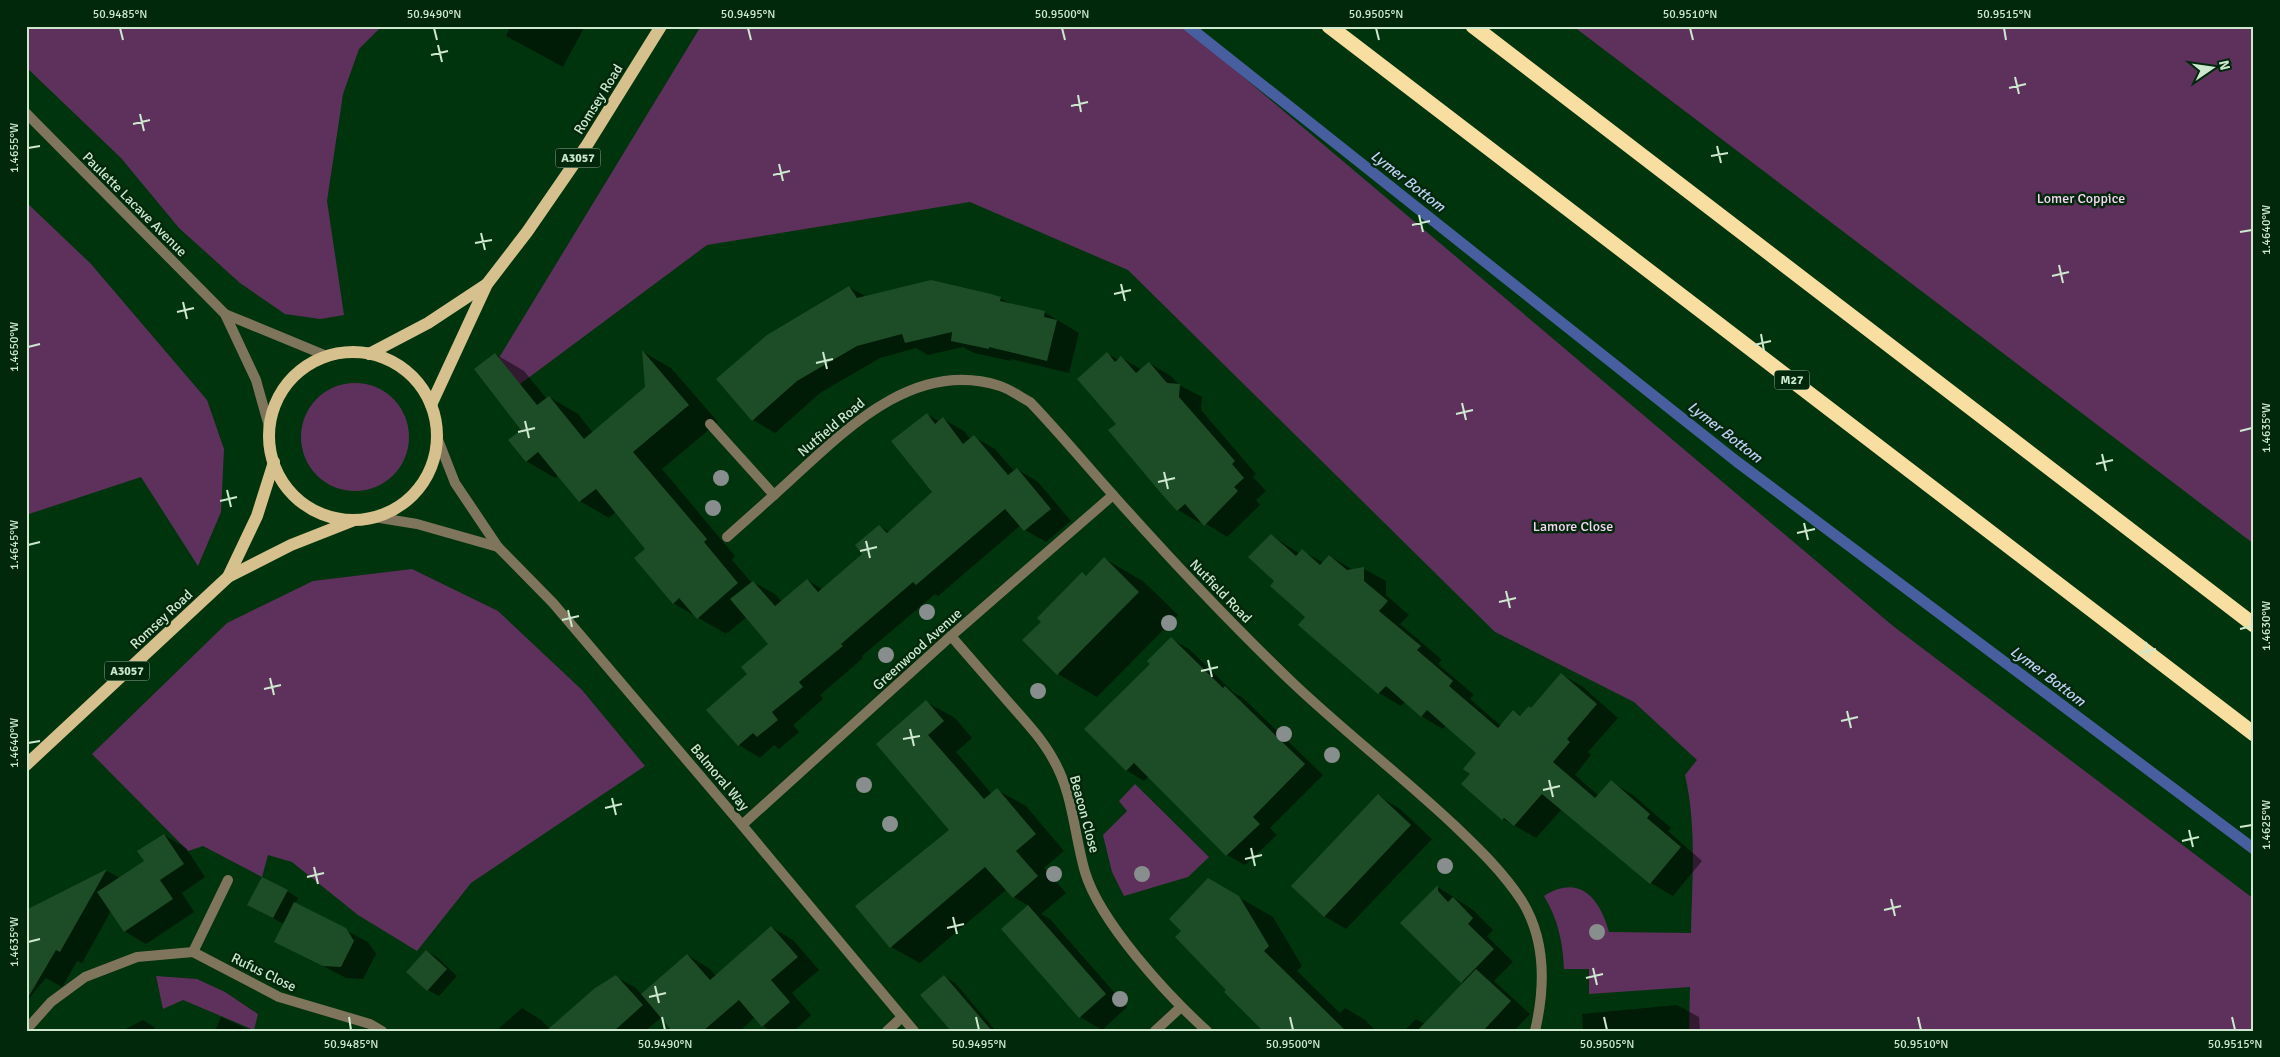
<svg xmlns="http://www.w3.org/2000/svg" width="2280" height="1057" font-family="Signika,sans-serif">
<style>
.green{fill:#5e315d}
.shadow{fill:#0007}
.lines{fill:none;stroke-linecap:round;stroke-linejoin:round}
.stream{stroke:#475e9f;stroke-width:11}
.building{fill:#1d4d26}
.street{stroke:#7f755c;stroke-width:10}
.primary{stroke:#d6c08d;stroke-width:12}
.highway{stroke:#f8dea0;stroke-width:15}
.tree{fill:#888d8d}
.ticks{fill:none;stroke:#cee8d0;stroke-width:2}
.labels{text-anchor:middle;stroke-width:5;stroke-linejoin:round;paint-order:stroke}
.shield{fill:#02280b;stroke:#91ae95;stroke-width:1}
.shield-label{font-size:12px;font-weight:bold;fill:#cee8d0}
.street-label{font-size:14px;fill:#cee8d0;stroke:#02280b}
.park-label{font-size:14px;fill:#f7d6f5;stroke:#02280b}
.water-label{font-size:15px;font-style:italic;fill:#bfcff5;stroke:#02280b}
.neatline{fill:none;stroke:#cee8d0;stroke-width:2}
.ticks-label{font-size:12px;text-anchor:middle;fill:#cee8d0}
</style>
<rect width="100%" height="100%" fill="#00340d"/>
<g class="green">
<polygon points="26,26 382,26 359,49 343,94 327,201 344,315 320,319 285,314 240,283 179,228 121,158 26,67"/>
<path d="M701 26H1183L1893 626 2254 899V1031H1689L1690 987 1589 994V969H1564C1563 943 1558 919 1544 896 1580 873 1600 899 1609 932L1691 933C1692 880 1697 827 1685 775L1697 760 1634 702 1495 632 1128 270 970 202 707 245 508 393 494 366Z"/>
<polygon points="1573,26 2254,26 2254,544"/>
<polygon points="26,202 91,264 207,400 224,449 221,512 198,566 141,477 26,515"/>
<circle cx="355" cy="437" r="54"/>
<polygon points="412,569 498,611 582,690 645,766 471,883 417,951 358,915 292,862 268,855 262,877 203,846 188,851 92,754 227,623 313,581"/>
<polygon points="1135,784 1209,857 1188,877 1124,896 1112,872 1103,835 1127,811 1119,801"/>
<polygon points="156,976 197,979 225,992 258,1014 254,1030 183,1000 163,1009"/>
</g>
<g class="shadow">
<polygon points="502,26 585,26 563,67 506,36 509,30"/>
<polygon points="849,287 867,297 1000,298 1013,305 1044,312 1079,333 1069,373 1011,359 1011,361 974,353 963,347 928,355 916,348 880,358 820,393 775,433 753,420"/>
<polygon points="643,352 671,368 718,422 662,469 735,556 732,560 752,583 753,582 775,594 782,602 807,580 822,589 864,554 879,526 890,532 934,492 927,414 940,422 943,419 964,431 971,440 974,437 995,449 1014,471 1017,469 1038,482 1071,521 1046,542 1025,530 1021,525 938,596 935,594 862,656 863,658 820,695 823,699 793,725 799,732 779,749 774,745 760,758 739,745 708,710 749,674 770,644 747,617 726,634 673,603 647,549 616,512 609,518 580,501 559,475 555,478 526,461 523,430 495,354 524,371 547,399 549,397 578,414 593,433 646,387"/>
<polygon points="1107,354 1119,360 1122,358 1142,370 1149,363 1171,376 1179,385 1202,397 1201,410 1256,474 1253,477 1266,491 1256,500 1260,505 1227,537 1202,521 1200,523 1178,510 1117,424"/>
<polygon points="1271,535 1300,554 1302,551 1324,563 1330,556 1353,570 1364,569 1386,581 1386,595 1409,615 1400,624 1442,660 1438,664 1474,695 1470,699 1501,726 1513,711 1522,716 1531,709 1561,674 1583,687 1618,718 1588,752 1591,755 1575,775 1599,796 1611,782 1633,795 1671,828 1668,831 1702,861 1673,896 1651,883 1562,809 1536,838 1503,819 1463,784 1472,774 1478,753 1446,725 1443,729 1421,716 1405,702 1401,706 1379,693 1300,624 1307,617 1275,580"/>
<polygon points="1105,559 1144,582 1178,615 1097,697 1058,674 1086,576"/>
<polygon points="1171,639 1189,649 1233,692 1243,698 1323,775 1270,828 1277,835 1245,865 1227,855 1149,776 1144,781 1126,770 1152,664"/>
<polygon points="926,702 955,718 972,738 956,752 992,794 997,790 1026,806 1064,851 1044,868 1066,893 1041,914 1050,919 1127,1007 1102,1030 1080,1017 1002,929 1029,906 1014,897 1007,889 920,963 891,947 951,830 877,744"/>
<polygon points="1379,796 1400,809 1432,839 1346,929 1324,916"/>
<polygon points="164,835 186,848 205,877 182,893 194,912 146,944 124,931 111,911 82,963 77,961 62,987 46,978 26,1002 26,916 31,909 107,871 120,878 146,862"/>
<polygon points="1209,880 1273,917 1302,966 1297,971 1340,1013 1345,1008 1365,1020 1376,1031 1266,1031 1177,937 1182,931"/>
<polygon points="1438,887 1473,910 1493,930 1487,936 1513,962 1494,981 1530,1014 1514,1031 1404,1031 1416,1019 1425,1024 1464,983 1402,923"/>
<polygon points="287,891 298,898 295,904 368,942 376,954 363,979 346,978 276,941 284,924 260,911"/>
<polygon points="771,927 793,940 819,970 792,993 811,1015 794,1031 771,1031 763,1026 755,1017 740,1031 674,1031 662,1017 645,1031 496,1031 522,1008 541,1020 550,1029 616,977 636,988 642,995 687,955 709,968 716,976"/>
<polygon points="426,951 437,957 457,976 439,996 428,990 408,972"/>
<polygon points="944,976 955,983 996,1031 953,1031"/>
<polygon points="1677,1005 1699,1017 1700,1031 1583,1031 1582,1014"/>
<polygon points="221,1017 252,1031 215,1031"/>
<polygon points="143,1020 154,1027 156,1031 122,1031"/>
</g>
<g class="lines">
<polyline class="stream" points="1188,26 1736,461 2254,849"/>
</g>
<g class="building">
<polygon points="931,280 991,294 1001,297 1000,301 1045,311 1044,317 1057,320 1047,361 989,347 989,349 951,341 952,332 905,343 902,334 857,346 797,381 752,421 716,379 767,335 849,286 857,298"/>
<polygon points="642,350 689,405 633,452 707,539 704,542 738,583 697,619 679,598 673,604 634,558 645,549 596,489 579,502 538,452 526,462 508,440 521,430 474,369 495,353 537,405 549,396 584,439 645,387"/>
<polygon points="1107,352 1115,362 1121,356 1136,373 1149,362 1167,383 1180,384 1179,397 1235,461 1232,464 1244,478 1234,487 1238,491 1204,526 1185,504 1177,511 1160,492 1108,430 1116,424 1077,379"/>
<polygon points="927,413 935,424 943,417 963,444 974,435 1008,475 1017,468 1051,509 1024,531 1005,509 916,585 913,582 841,644 843,646 799,682 803,687 772,712 778,720 757,737 753,733 738,746 706,710 747,674 741,667 768,644 730,599 753,581 775,606 807,579 818,592 862,554 855,545 879,525 887,533 932,492 891,441"/>
<polygon points="1271,534 1296,556 1302,549 1320,565 1329,555 1347,570 1364,567 1364,581 1388,601 1379,611 1421,646 1417,650 1453,681 1449,686 1498,728 1513,710 1520,716 1529,706 1531,708 1561,673 1597,704 1567,739 1570,742 1553,762 1595,798 1611,780 1650,814 1647,818 1681,847 1650,884 1542,794 1514,826 1504,818 1502,820 1461,784 1470,774 1463,769 1476,753 1427,710 1421,717 1386,686 1378,694 1298,625 1305,617 1270,586 1274,581 1248,557"/>
<polygon points="1104,557 1139,592 1057,675 1022,640 1041,622 1037,618 1082,572 1086,576"/>
<polygon points="1171,637 1223,688 1225,686 1305,764 1253,817 1260,824 1226,856 1134,763 1126,771 1084,729 1150,664 1147,661"/>
<polygon points="926,700 944,721 928,735 984,799 997,788 1036,834 1016,851 1038,876 1013,898 985,867 890,948 855,906 949,830 876,744"/>
<polygon points="1378,794 1411,825 1324,917 1291,886"/>
<polygon points="164,834 184,864 160,880 173,899 124,932 97,892 144,861 137,851"/>
<polygon points="107,869 60,952 56,950 26,1001 26,910"/>
<polygon points="262,877 288,890 273,918 247,905"/>
<polygon points="1208,878 1239,896 1269,946 1264,951 1346,1031 1263,1031 1224,992 1226,990 1175,937 1181,931 1169,919"/>
<polygon points="1438,885 1438,891 1448,902 1453,897 1473,918 1468,924 1494,949 1461,983 1400,923"/>
<polygon points="294,902 346,928 354,941 341,967 323,966 274,942"/>
<polygon points="1028,905 1106,994 1079,1018 1001,929"/>
<polygon points="771,926 798,957 771,980 790,1002 762,1027 739,1000 703,1031 672,1031 641,994 687,954 710,980"/>
<polygon points="426,950 447,969 427,991 406,972"/>
<polygon points="1476,969 1511,1001 1483,1031 1417,1031"/>
<polygon points="616,975 643,1005 614,1031 546,1031 595,988"/>
<polygon points="944,975 992,1031 951,1031 920,995"/>
</g>
<g class="lines">
<g class="street">
<polyline points="26,113 225,314 256,380 270,430"/>
<polyline points="225,314 327,356"/>
<path d="M710 424 774 495C835 441 908 356 1000 386 1010 389 1020 397 1030 402 1059 432 1086 465 1114 496 1172 561 1231 624 1294 684 1346 733 1403 777 1455 826 1479 849 1503 872 1522 901 1546 940 1545 988 1535 1031"/>
<polyline points="437,437 455,483 498,547 553,603 742,825 914,1031"/>
<polyline points="374,517 417,524 498,547"/>
<polyline points="727,537 774,495"/>
<path d="M951 636C971 659 991 682 1011 705 1026 722 1042 739 1053 759 1073 793 1074 834 1085 872 1100 922 1167 995 1207 1031"/>
<polyline points="742,825 951,636 1113,495"/>
<polyline points="193,952 228,880"/>
<polyline points="26,1030 51,1002 85,977 137,957 193,952 279,997 370,1024 382,1031"/>
<polyline points="887,1031 902,1017"/>
<polyline points="1155,1031 1181,1007"/>
</g>
<g class="primary">
<circle cx="353" cy="436" r="84"/>
<polyline points="369,354 428,323 487,284"/>
<polyline points="431,405 487,284 527,232 587,145 661,26"/>
<polyline points="228,577 257,516 274,462"/>
<polyline points="26,765 228,577 291,545 352,521"/>
</g>
<g class="highway">
<polyline points="1329,26 2254,734"/>
<polyline points="1473,26 2254,625"/>
</g>
</g>
<g class="tree">
<circle cx="721" cy="478" r="8"/>
<circle cx="713" cy="508" r="8"/>
<circle cx="927" cy="612" r="8"/>
<circle cx="1169" cy="623" r="8"/>
<circle cx="886" cy="655" r="8"/>
<circle cx="1038" cy="691" r="8"/>
<circle cx="1284" cy="734" r="8"/>
<circle cx="1332" cy="755" r="8"/>
<circle cx="864" cy="785" r="8"/>
<circle cx="890" cy="824" r="8"/>
<circle cx="1445" cy="866" r="8"/>
<circle cx="1054" cy="874" r="8"/>
<circle cx="1142" cy="874" r="8"/>
<circle cx="1597" cy="932" r="8"/>
<circle cx="1120" cy="999" r="8"/>
</g>
<path class="ticks" d="M120 28 123 40M434 28 437 40M748 28 751 40M1062 28 1065 40M1376 28 1379 40M1690 28 1693 40M2004 28 2006 40M438 45 442 62M431 55 448 51M2015 77 2019 94M2009 88 2026 84M1078 95 1081 112M1071 106 1088 102M140 114 144 131M133 124 150 120M1717 146 1721 163M28 148 40 146M1711 156 1728 153M779 164 783 181M773 175 790 171M1419 215 1423 232M1412 225 1430 221M2240 232 2252 230M481 233 485 250M475 243 492 240M2059 265 2063 283M2052 276 2069 272M1121 284 1125 301M1114 294 1131 290M183 302 187 319M177 312 194 308M1761 334 1764 351M1754 345 1771 341M28 347 40 344M823 352 827 369M816 363 833 359M1462 403 1466 420M1456 414 1473 410M525 421 529 438M2240 431 2252 428M518 432 535 428M2102 454 2106 471M2096 464 2113 460M1164 472 1168 489M1158 482 1175 478M227 490 231 507M220 501 237 497M1804 523 1808 540M1797 533 1815 529M866 541 870 558M28 545 40 542M860 551 877 547M1506 591 1510 608M1499 602 1516 598M568 610 572 627M562 620 579 616M2240 629 2252 626M2146 642 2149 659M2139 653 2156 649M1208 660 1212 677M1201 671 1218 667M270 678 274 695M264 689 281 685M1847 711 1851 728M1841 721 1858 717M910 729 914 746M903 739 920 736M28 743 40 741M1549 780 1553 797M1543 790 1560 786M612 798 616 815M605 808 622 804M2240 827 2252 825M2189 830 2193 847M2182 841 2199 837M1251 848 1255 866M1245 859 1262 855M314 867 318 884M307 877 324 873M1891 899 1895 916M1884 910 1901 906M953 917 957 934M947 928 964 924M28 942 40 939M1593 968 1597 985M1586 978 1603 974M655 986 659 1003M649 997 666 993M349 1017 351 1030M662 1017 665 1030M976 1017 979 1030M1290 1017 1293 1030M1604 1017 1607 1030M1918 1017 1921 1030M2232 1017 2235 1030"/>
<g class="labels">
<g class="shield">
<rect x="555.5" y="148.5" width="45" height="19" rx="4"/>
<rect x="1774.5" y="370.5" width="35" height="19" rx="4"/>
<rect x="104.5" y="661.5" width="45" height="19" rx="4"/>
</g>
<g class="shield-label">
<text x="578" y="162">A3057</text>
<text x="1792" y="384">M27</text>
<text x="127" y="675">A3057</text>
</g>
<g class="street-label">
<text transform="translate(598 99) rotate(-58)" y="5">Romsey Road</text>
<text transform="translate(135 204) rotate(45)" y="5">Paulette Lacave Avenue</text>
<text transform="translate(831 427) rotate(-40)" y="5">Nutfield Road</text>
<text transform="translate(1221 591) rotate(46)" y="5">Nutfield Road</text>
<text transform="translate(161 619) rotate(-43)" y="5">Romsey Road</text>
<text transform="translate(917 649) rotate(-42)" y="5">Greenwood Avenue</text>
<text transform="translate(720 777) rotate(50)" y="5">Balmoral Way</text>
<text transform="translate(1085 814) rotate(75)" y="5">Beacon Close</text>
<text transform="translate(264 972) rotate(26)" y="5">Rufus Close</text>
</g>
<g class="park-label">
<text x="2081" y="203">Lomer Coppice</text>
<text x="1573" y="531">Lamore Close</text>
</g>
<g class="water-label">
<text transform="translate(1408 181) rotate(38)" y="5">Lymer Bottom</text>
<text transform="translate(1725 432) rotate(38)" y="5">Lymer Bottom</text>
<text transform="translate(2048 676) rotate(37)" y="5">Lymer Bottom</text>
</g>
</g>
<rect width="2280" height="1057" fill="none" stroke="#02280b" stroke-width="55"/>
<g transform="translate(2212 68) rotate(77)" stroke="#02280b" stroke-width="4" paint-order="stroke">
<path d="M0-4L9 19L0 12L-9 19Z" fill="#cee8d0"/>
<text y="-8" font-size="14" font-weight="bold" text-anchor="middle" fill="#cee8d0">N</text>
</g>
<rect x="28" y="28" width="2224" height="1002" class="neatline"/>
<g class="ticks-label">
<text x="120" y="18">50.9485°N</text>
<text x="434" y="18">50.9490°N</text>
<text x="748" y="18">50.9495°N</text>
<text x="1062" y="18">50.9500°N</text>
<text x="1376" y="18">50.9505°N</text>
<text x="1690" y="18">50.9510°N</text>
<text x="2004" y="18">50.9515°N</text>
<text transform="translate(14 148) rotate(-90)" y="4">1.4655°W</text>
<text transform="translate(2266 230) rotate(-90)" y="4">1.4640°W</text>
<text transform="translate(14 347) rotate(-90)" y="4">1.4650°W</text>
<text transform="translate(2266 428) rotate(-90)" y="4">1.4635°W</text>
<text transform="translate(14 545) rotate(-90)" y="4">1.4645°W</text>
<text transform="translate(2266 626) rotate(-90)" y="4">1.4630°W</text>
<text transform="translate(14 743) rotate(-90)" y="4">1.4640°W</text>
<text transform="translate(2266 825) rotate(-90)" y="4">1.4625°W</text>
<text transform="translate(14 942) rotate(-90)" y="4">1.4635°W</text>
<text x="351" y="1048">50.9485°N</text>
<text x="665" y="1048">50.9490°N</text>
<text x="979" y="1048">50.9495°N</text>
<text x="1293" y="1048">50.9500°N</text>
<text x="1607" y="1048">50.9505°N</text>
<text x="1921" y="1048">50.9510°N</text>
<text x="2235" y="1048">50.9515°N</text>
</g>
</svg>
